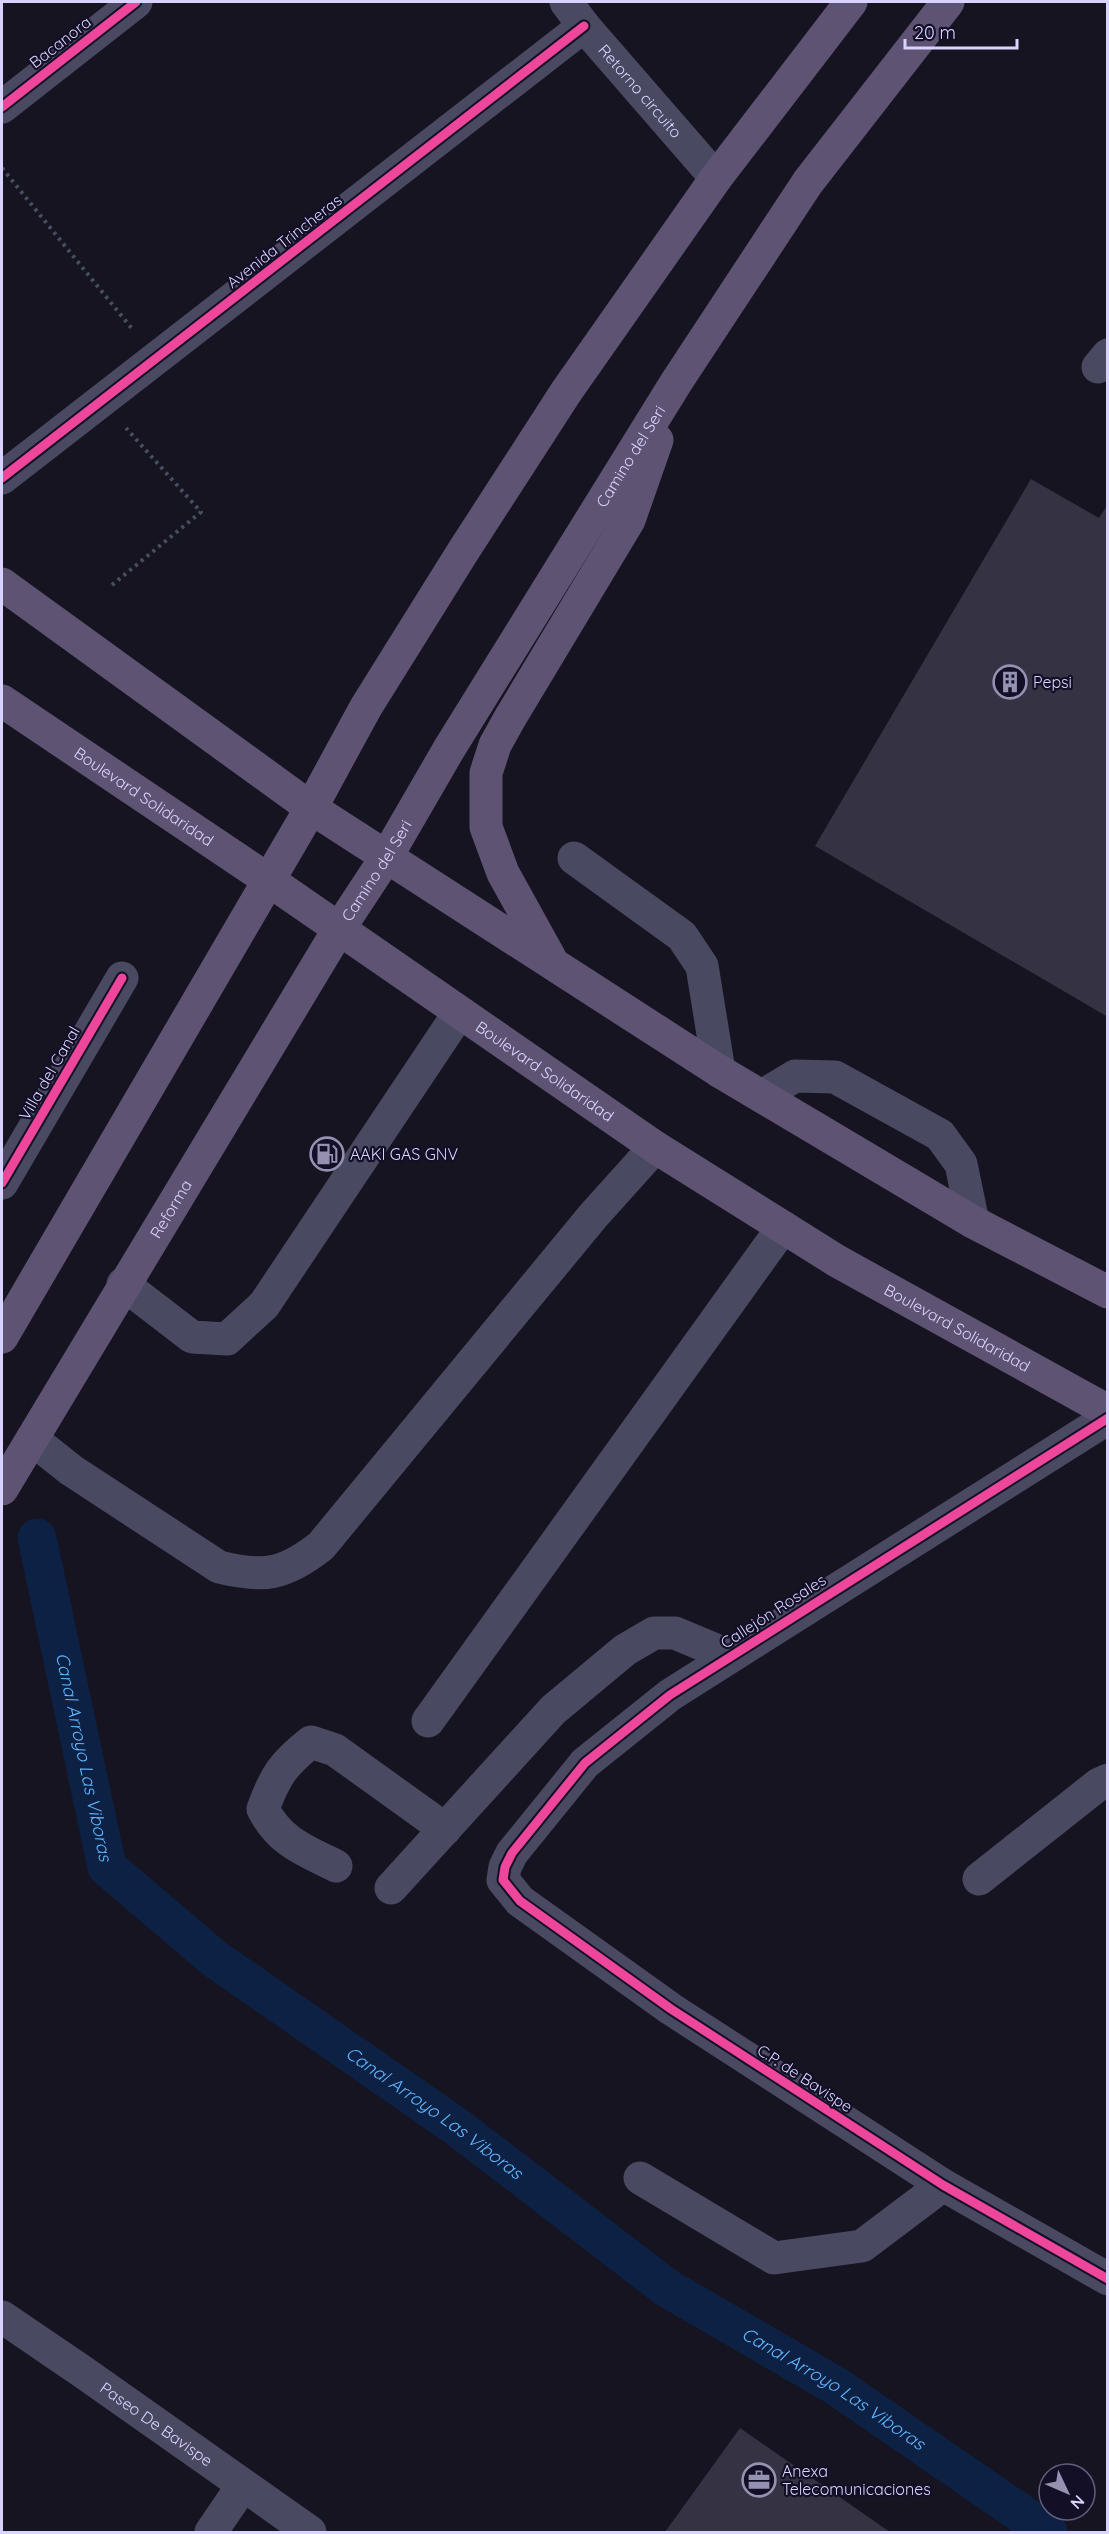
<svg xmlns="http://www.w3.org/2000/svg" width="1109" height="2534" font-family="Quicksand,sans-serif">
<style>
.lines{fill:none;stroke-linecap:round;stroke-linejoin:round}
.canal{stroke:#0d2144;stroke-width:39}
.building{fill:#343243}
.path{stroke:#44505f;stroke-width:4;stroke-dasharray:3 4.5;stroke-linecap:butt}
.minor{stroke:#4a4962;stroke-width:33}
.major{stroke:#5e5373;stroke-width:33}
.cycleway-casing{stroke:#130f26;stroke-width:13}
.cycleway{stroke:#ed469a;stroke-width:9}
.labels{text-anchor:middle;stroke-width:4.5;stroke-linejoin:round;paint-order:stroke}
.street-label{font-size:16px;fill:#d9d4ff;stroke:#130f26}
.poi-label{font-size:16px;fill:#d9d4ff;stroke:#130f26;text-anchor:start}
.water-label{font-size:18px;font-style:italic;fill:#62b6ff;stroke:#130f26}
</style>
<rect width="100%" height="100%" fill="#161421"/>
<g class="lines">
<path class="canal" id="s1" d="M37 1538 107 1867 215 1959 457 2127 667 2288 836 2386 1048 2532"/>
</g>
<g class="building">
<polygon points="1031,479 1099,518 1108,504 1108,1017 815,846"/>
<polygon points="740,2428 890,2532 665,2532"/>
</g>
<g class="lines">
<g class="path">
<polyline points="2,168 133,330"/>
<polyline points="112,585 201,512 126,428"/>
</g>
<g class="minor">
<path id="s2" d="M566 2 584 26 716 178"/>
<polyline points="2,107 136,2"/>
<polyline points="1098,367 1108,355"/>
<polyline points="2,478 584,26"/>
<polyline points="574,858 682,936 702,966 719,1071"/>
<polyline points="762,1096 795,1076 835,1077 940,1135 961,1164 973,1222"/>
<polyline points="2,1183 122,978"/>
<polyline points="123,1284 192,1337 227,1339 264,1305 459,1013"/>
<polyline points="1108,1418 670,1695 585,1763 512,1853 505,1867 503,1880 520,1901 671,2009 943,2185 1108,2279"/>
<path d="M32 1439 71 1470 219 1567C264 1578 284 1575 321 1546L593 1216 655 1147"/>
<polyline points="428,1721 783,1227"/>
<path d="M336 1866C304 1850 280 1842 263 1809 275 1776 283 1764 311 1742L335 1750 445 1829"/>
<polyline points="979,1879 1099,1784 1108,1780"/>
<polyline points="391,1888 553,1710 625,1650 654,1633 675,1633 730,1656"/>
<polyline points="640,2178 774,2258 862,2246 943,2185"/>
<path id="s3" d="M2 2317 83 2372 310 2532"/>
<polyline points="211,2532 243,2485"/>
</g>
<g class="major">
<polyline points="2,584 311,808 719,1071 973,1222 1108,1292"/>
<path id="s4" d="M2 701 267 879 655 1147 837 1261 1108 1411"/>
<polyline points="550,958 503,873 486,827 486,773 495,745 510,718 629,520 657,440"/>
<polyline points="2,1337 311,808 366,707 462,553 566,392 716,178 851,2"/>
<path id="s5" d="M2 1489 339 929 387 856 449 749 677 381 808 182 948 2"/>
</g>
<defs>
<g id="cycleway">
<polyline points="2,107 136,2"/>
<polyline points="2,478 584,26"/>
<polyline points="2,1183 122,978"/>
<polyline points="1108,1418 670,1695 585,1763 512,1853 505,1867 503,1880 520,1901 671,2009 943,2185 1108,2279"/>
</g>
</defs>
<use href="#cycleway" class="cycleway-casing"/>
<use href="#cycleway" class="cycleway"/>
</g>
<defs>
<symbol id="building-ring" viewBox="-11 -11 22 22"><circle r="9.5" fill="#130f26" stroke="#9591b1" stroke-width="1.5"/><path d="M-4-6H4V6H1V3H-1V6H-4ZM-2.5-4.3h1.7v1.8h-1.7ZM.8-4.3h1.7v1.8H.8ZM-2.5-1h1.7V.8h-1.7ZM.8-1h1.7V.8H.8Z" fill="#9591b1"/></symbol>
<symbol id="fuel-ring" viewBox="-11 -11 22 22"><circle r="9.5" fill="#130f26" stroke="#9591b1" stroke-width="1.5"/><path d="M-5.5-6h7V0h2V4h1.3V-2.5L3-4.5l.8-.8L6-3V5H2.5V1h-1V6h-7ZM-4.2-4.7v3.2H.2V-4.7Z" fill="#9591b1"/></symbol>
<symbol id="office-ring" viewBox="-11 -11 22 22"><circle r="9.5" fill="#130f26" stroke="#9591b1" stroke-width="1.5"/><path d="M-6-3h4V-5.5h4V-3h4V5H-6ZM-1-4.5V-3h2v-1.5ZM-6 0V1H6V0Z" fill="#9591b1"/></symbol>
</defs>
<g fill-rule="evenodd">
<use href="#building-ring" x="991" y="663" width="38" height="38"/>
<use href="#fuel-ring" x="308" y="1135" width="38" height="38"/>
<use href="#office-ring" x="740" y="2461" width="38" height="38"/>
</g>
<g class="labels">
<g class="street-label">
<text transform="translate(60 42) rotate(-38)" y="6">Bacanora</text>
<text dy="6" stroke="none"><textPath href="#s2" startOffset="116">Retorno circuito</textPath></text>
<text transform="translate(284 241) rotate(-38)" y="6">Avenida Trincheras</text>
<text dy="6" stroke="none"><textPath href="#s5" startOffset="1209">Camino del Seri</textPath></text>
<text dy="6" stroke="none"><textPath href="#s4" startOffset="171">Boulevard Solidaridad</textPath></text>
<text dy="6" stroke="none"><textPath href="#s5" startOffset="723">Camino del Seri</textPath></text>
<text dy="6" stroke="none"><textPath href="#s4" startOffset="657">Boulevard Solidaridad</textPath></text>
<text transform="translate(49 1073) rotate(-60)" y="6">Villa del Canal</text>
<text dy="6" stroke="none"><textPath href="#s5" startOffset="327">Reforma</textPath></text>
<text dy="6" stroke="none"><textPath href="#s4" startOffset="1143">Boulevard Solidaridad</textPath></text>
<text transform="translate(773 1611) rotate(-33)" y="6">Callejón Rosales</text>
<text transform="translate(805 2078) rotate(33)" y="6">C.P. de Bavispe</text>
<text dy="6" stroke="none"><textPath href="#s3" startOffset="188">Paseo De Bavispe</textPath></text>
</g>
<g class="poi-label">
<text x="1033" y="688">Pepsi</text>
<text x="350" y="1160">AAKI GAS GNV</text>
<text x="782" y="2477">Anexa<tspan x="782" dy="18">Telecomunicaciones</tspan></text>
</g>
<g class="water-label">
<text dy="6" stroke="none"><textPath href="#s1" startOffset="224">Canal Arroyo Las Viboras</textPath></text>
<text dy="6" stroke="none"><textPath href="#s1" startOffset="746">Canal Arroyo Las Viboras</textPath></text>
<text dy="6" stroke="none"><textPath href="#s1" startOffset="1232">Canal Arroyo Las Viboras</textPath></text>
</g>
</g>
<rect width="1109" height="2534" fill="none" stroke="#d9d4ff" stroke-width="6"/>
<g transform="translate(1067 2492) rotate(134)"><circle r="28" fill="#130f26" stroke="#625e7d" stroke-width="1.5"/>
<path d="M0-4.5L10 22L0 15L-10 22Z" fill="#9591b1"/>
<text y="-9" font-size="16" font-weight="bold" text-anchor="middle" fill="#d9d4ff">N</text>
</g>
<path d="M905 39v9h112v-9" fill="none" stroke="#d9d4ff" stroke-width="3"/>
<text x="914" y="39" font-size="18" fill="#d9d4ff" stroke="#130f26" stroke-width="4.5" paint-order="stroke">20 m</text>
</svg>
